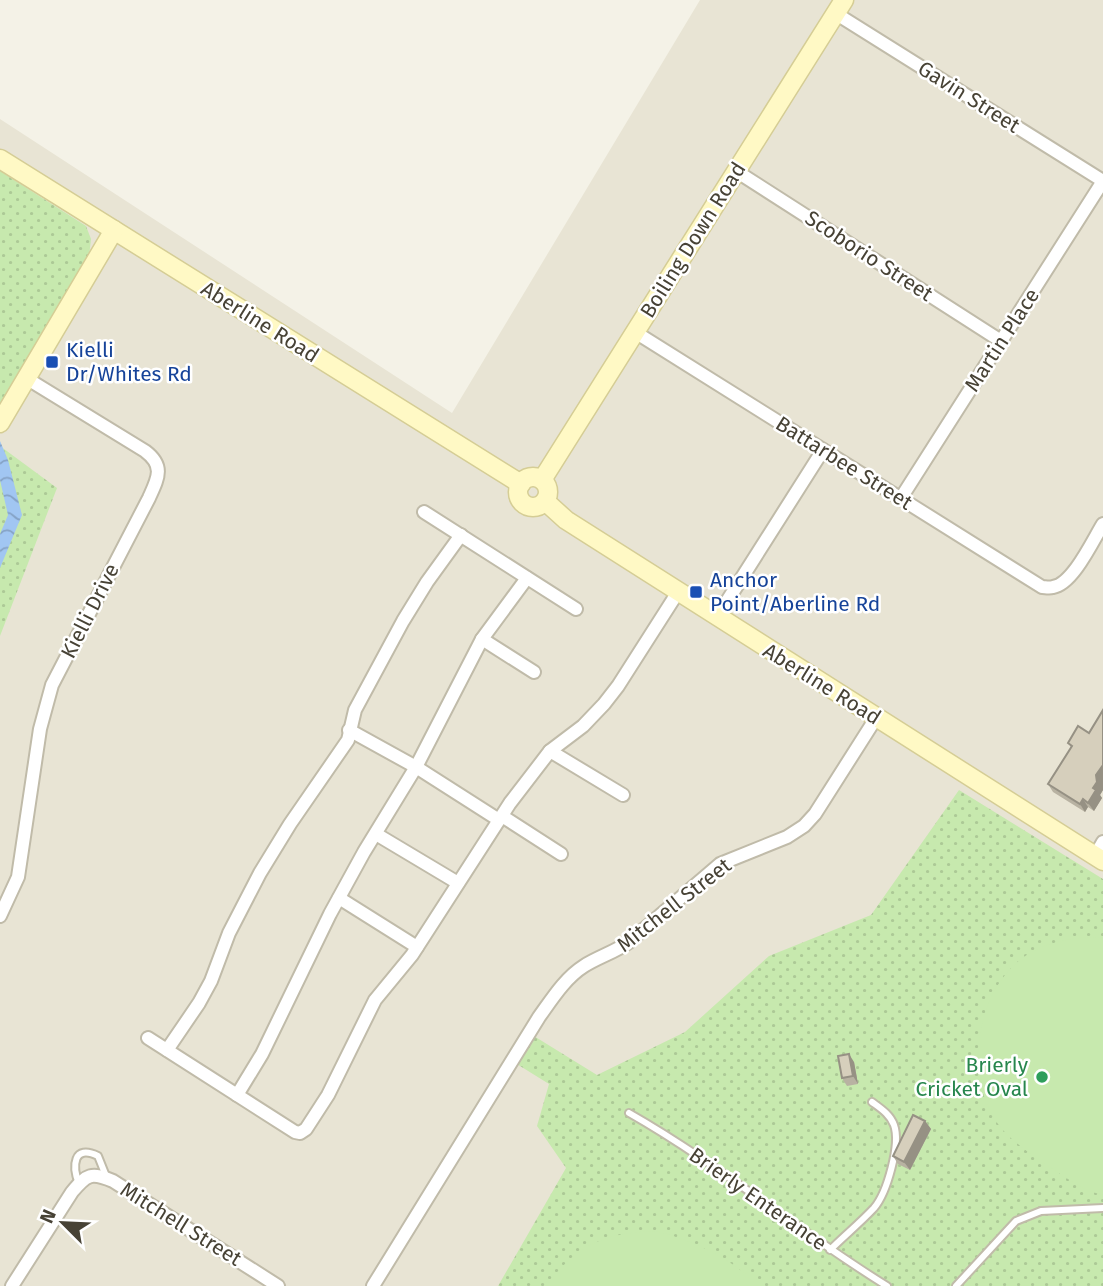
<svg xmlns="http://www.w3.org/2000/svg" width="1103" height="1286" font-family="'Fira Sans',sans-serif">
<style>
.residential{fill:#e8e4d4}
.park{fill:url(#park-dots)}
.pitch{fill:#c7e9ae}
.water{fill:url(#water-waves)}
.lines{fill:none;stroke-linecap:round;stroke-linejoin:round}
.lane-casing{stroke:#c0bba9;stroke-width:10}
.street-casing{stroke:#c0bba9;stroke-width:16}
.secondary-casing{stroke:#d5cd95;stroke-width:21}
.lane{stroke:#fff;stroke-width:6}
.street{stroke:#fff;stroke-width:12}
.secondary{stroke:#fff9c5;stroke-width:18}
.wall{fill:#b8b2a2}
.shaded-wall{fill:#969184}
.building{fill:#d6cfbc;stroke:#969184;stroke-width:2}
.transit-dot{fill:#1a4fb4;stroke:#fff;stroke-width:2.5}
.leisure-dot{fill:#2e9e5b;stroke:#fff;stroke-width:2.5}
.labels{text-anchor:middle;stroke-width:5;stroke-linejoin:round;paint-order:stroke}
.street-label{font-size:21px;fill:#474235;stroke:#fff}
.transit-label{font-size:21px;fill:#164399;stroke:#fff;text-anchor:start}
.leisure-label{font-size:21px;fill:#27864d;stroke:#fff;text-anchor:end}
</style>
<defs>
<pattern id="park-dots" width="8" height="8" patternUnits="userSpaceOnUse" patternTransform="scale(1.75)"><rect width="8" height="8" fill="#c7e9ae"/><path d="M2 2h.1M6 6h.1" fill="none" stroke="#acc996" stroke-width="1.8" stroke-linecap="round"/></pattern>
<pattern id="water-waves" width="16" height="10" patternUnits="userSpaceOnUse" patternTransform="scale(1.75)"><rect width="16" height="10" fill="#a1c6f2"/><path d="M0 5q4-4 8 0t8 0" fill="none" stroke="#85a2c5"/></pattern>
</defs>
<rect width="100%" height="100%" fill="#f4f2e7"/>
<polygon class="residential" points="700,0 1103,0 1103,1286 0,1286 0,119 452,413"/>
<g class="park">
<polygon points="0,171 86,226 91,239 89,257 0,405"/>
<polygon points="0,446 57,488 0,636"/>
<polygon points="959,790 1103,879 1103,1286 498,1286 566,1168 537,1126 549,1084 512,1061 529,1033 597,1075 685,1032 769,956 871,915"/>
</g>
<g class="pitch">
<path d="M1086 937 1103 938V1195C1084 1191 1063 1176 1047 1165 1031 1154 1014 1143 1001 1128 963 1082 974 995 1021 959 1041 944 1062 940 1086 937Z"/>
<path d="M656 1231C693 1241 731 1257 758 1286H546C578 1243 605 1233 656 1231Z"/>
</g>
<polygon class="water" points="0,441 8,460 22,515 0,568 0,534 8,515 0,480"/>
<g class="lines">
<defs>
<g id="lane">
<path d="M629 1113C719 1164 799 1232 887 1286"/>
<path d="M79 1184C72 1166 73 1144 98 1156L106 1176"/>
<path d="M830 1250C844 1236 860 1223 874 1208 887 1193 901 1144 894 1125 890 1114 880 1108 872 1102"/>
<polyline points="956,1286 1016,1221 1041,1211 1103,1208"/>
</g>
<g id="street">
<polyline points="835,13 1103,181"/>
<polyline points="736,171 1001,341"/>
<path d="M635 332 1042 587C1045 587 1049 588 1053 587 1073 584 1093 540 1103 524"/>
<polyline points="901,498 1103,181"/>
<polyline points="424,512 576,609"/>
<polyline points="717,617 823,450"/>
<polyline points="482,639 534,672"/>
<polyline points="349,730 416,767 499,820"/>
<polyline points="550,751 623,795"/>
<polyline points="502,816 561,854"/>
<polyline points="376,834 458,883"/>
<polyline points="1095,856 1103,842"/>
<polyline points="339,898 417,947"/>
<path d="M0 916 18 877 40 729 52 685 149 498C158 478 165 466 145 451L26 378"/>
<polyline points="148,1038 295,1132 300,1133 306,1129 328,1095 375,1000 412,955 510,803 550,751 583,726 604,704 618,686 678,592"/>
<polyline points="167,1050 199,1003 211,981 229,933 260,873 290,824 348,740 355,710 403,621 427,582 461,535"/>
<polyline points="237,1095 262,1054 330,914 364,852 416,767 482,639 527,578"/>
<path d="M12 1286 72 1192C87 1174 91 1172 113 1181L278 1286"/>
<path d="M373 1286 539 1017C552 999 565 978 584 966 598 957 615 952 629 942L720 864 787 837 804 826 815 814 876 718"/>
</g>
<g id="secondary">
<polyline points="0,159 521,484"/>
<polyline points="0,423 114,230"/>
<circle cx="533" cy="492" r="15"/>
<polyline points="542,480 844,0"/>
<polyline points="545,501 566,520 1103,861"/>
</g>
</defs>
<use href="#lane" class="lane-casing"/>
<use href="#street" class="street-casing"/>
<use href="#secondary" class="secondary-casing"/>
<use href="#lane" class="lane"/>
<use href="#street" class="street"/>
<use href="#secondary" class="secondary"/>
</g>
<g class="wall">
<polygon points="1103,710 1103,781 1102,783 1103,790 1100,795 1102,798 1094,811 1088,807 1085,812 1053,792 1048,784 1071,747 1068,743 1089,733"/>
<polygon points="854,1062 858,1084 847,1086 842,1078"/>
<polygon points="925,1121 931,1129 910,1170 898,1164 893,1156"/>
</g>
<g class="shaded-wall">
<polygon points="1103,765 1103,790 1100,795 1102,798 1094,811 1088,803 1096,775"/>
<polygon points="1083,799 1088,807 1085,812 1080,804"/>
<polygon points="849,1054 854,1062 858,1084 853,1076"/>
<polygon points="925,1121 931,1129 910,1170 904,1162"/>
</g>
<g class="building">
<polygon points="1103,710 1103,765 1096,775 1097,782 1093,788 1096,790 1088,803 1083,799 1080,804 1048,784 1072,746 1068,743 1078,726 1089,733"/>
<polygon points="849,1054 853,1076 842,1078 838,1056"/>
<polygon points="913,1115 925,1121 904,1162 893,1156"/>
</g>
<g class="transit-dot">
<rect x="45" y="355" width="14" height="14" rx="3.5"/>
<rect x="689" y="585" width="14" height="14" rx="3.5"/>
</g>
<circle class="leisure-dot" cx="1042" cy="1077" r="7"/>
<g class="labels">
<g class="street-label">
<text transform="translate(969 97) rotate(32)" y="7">Gavin Street</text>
<text transform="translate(693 240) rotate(-58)" y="7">Boiling Down Road</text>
<text transform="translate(869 256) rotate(33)" y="7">Scoborio Street</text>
<text transform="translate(260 322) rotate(32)" y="7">Aberline Road</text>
<text transform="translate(1002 340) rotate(-57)" y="7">Martin Place</text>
<text transform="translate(844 463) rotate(32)" y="7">Battarbee Street</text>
<text transform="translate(90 611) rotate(-63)" y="7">Kielli Drive</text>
<text transform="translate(822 684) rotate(32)" y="7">Aberline Road</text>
<text transform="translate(674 905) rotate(-38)" y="7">Mitchell Street</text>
<text transform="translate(758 1199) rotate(35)" y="7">Brierly Enterance</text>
<text transform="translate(181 1224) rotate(32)" y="7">Mitchell Street</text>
</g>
<g class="transit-label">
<text x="66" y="357">Kielli<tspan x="66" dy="24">Dr/Whites Rd</tspan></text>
<text x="710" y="587">Anchor<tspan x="710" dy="24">Point/Aberline Rd</tspan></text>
</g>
<g class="leisure-label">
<text x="1028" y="1072">Brierly<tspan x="1028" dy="24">Cricket Oval</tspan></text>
</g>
</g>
<g transform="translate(63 1223) rotate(294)" stroke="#ffffff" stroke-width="5" paint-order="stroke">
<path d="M0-5L12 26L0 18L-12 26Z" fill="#474235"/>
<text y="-10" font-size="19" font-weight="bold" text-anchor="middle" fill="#474235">N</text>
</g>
</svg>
